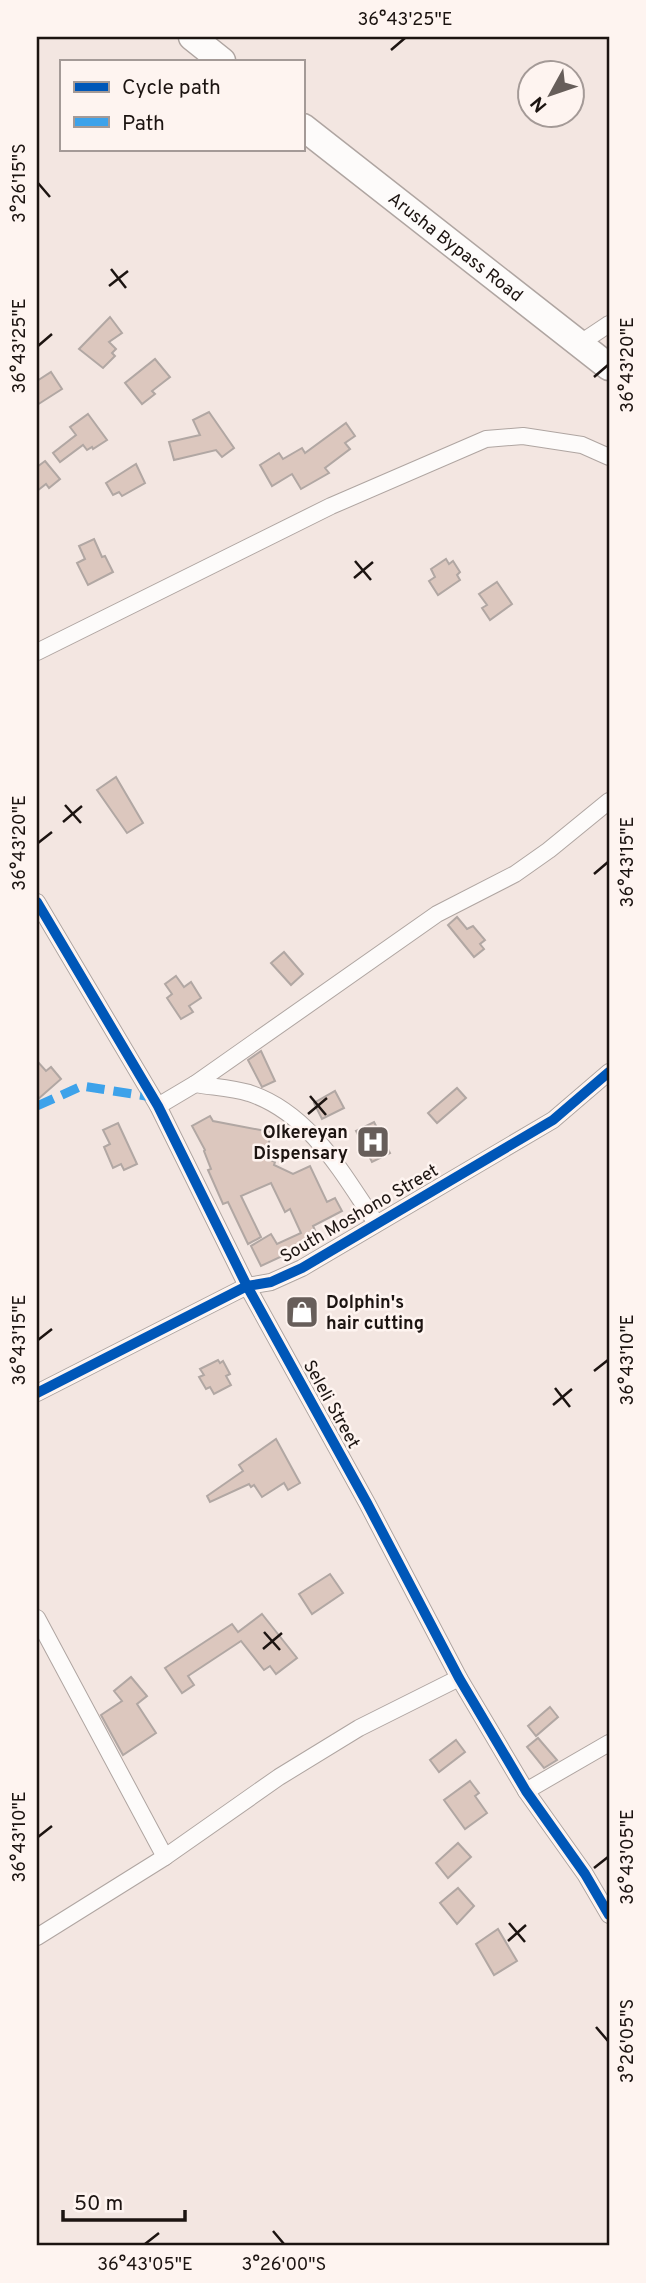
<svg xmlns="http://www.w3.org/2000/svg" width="646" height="2283" font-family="Overpass,sans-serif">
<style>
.building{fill:#dcc7be;stroke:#b1a7a3;stroke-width:2}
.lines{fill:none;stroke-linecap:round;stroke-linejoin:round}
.street-casing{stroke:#afa5a1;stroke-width:18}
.primary-casing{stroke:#afa5a1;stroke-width:29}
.street{stroke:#fdfbfa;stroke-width:16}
.primary{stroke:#fdfbfa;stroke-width:26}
.quiet{stroke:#3da2ea;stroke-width:9;stroke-dasharray:18 9;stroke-linecap:butt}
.cycleway-casing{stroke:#fef4f0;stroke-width:15}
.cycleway{stroke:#0057b8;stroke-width:10}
.ticks{fill:none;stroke:#1c1411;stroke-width:2.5}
.labels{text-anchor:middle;stroke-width:5;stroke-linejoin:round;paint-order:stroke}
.street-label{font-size:18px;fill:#1c1411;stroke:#fef4f0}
.poi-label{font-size:18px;font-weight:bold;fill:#1c1411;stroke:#fef4f0;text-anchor:end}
.neatline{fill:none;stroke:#1c1411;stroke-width:2.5}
.ticks-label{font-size:18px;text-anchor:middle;fill:#1c1411}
</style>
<rect width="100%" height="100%" fill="#f3e6e1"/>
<g class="building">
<polygon points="110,317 122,333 109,342 116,349 112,353 115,356 103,368 79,349"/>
<polygon points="155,359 170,377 152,391 155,394 142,404 125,383"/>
<polygon points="51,372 62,389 37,405 37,381"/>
<polygon points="209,412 234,448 222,457 216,450 174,460 169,442 200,435 193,420"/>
<polygon points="88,414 107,440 93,449 92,447 87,450 83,445 60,462 53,453 76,435 70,427"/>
<polygon points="346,423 355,436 345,443 350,449 325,468 329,473 301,489 292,474 272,486 260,465 279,453 283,459 302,448 305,453"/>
<polygon points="45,461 60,479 49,488 46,484 37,491 37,467"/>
<polygon points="136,464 145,483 122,496 119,492 113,495 106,483"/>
<polygon points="94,539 102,557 105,556 113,572 88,585 77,563 85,559 79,546"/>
<polygon points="446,559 449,564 453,561 460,572 457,575 460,580 438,595 429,581 435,577 431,569"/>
<polygon points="497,582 512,604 490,620 482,608 487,605 479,594"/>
<polygon points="116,777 143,823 127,833 97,790"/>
<polygon points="457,917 467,929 473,926 485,940 480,944 484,949 474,957 448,925"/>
<polygon points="284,952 303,974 291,985 271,963"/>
<polygon points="176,976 184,987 191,982 201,998 189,1006 193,1012 181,1019 167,998 172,994 165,984"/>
<polygon points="261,1051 275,1081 262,1087 248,1060"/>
<polygon points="37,1061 46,1071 51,1067 61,1079 37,1100"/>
<polygon points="457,1088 466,1098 437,1123 428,1113"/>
<polygon points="335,1091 344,1108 322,1119 314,1103"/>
<polygon points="210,1116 213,1121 271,1132 266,1158 275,1162 274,1165 293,1174 310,1166 327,1202 335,1198 342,1211 313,1226 319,1239 261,1266 251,1246 271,1234 277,1244 301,1233 290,1209 285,1212 271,1183 241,1196 261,1237 248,1244 228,1202 223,1204 208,1170 211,1169 204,1151 205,1150 192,1126"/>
<polygon points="374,1122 390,1153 372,1162 356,1131"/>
<polygon points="118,1123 137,1164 124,1170 121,1164 113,1168 104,1147 110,1144 103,1130"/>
<polygon points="218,1360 220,1363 223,1361 230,1374 226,1376 231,1385 214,1394 210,1387 206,1389 199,1377 204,1375 200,1369"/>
<polygon points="276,1439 300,1483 288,1490 284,1483 262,1497 254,1485 251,1487 249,1484 210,1502 207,1496 243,1471 239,1465"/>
<polygon points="330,1574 343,1593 312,1614 299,1594"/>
<polygon points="262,1614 297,1658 276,1674 270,1666 264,1670 241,1641 188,1676 194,1685 182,1693 165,1668 232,1624 238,1632"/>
<polygon points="131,1677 147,1696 137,1704 156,1733 123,1755 101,1715 122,1701 114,1691"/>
<polygon points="550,1707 558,1717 536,1736 528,1726"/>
<polygon points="538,1738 557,1760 544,1768 527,1747"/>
<polygon points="456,1740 465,1752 439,1772 430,1760"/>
<polygon points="470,1781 479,1793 475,1796 487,1813 465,1829 444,1800"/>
<polygon points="458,1843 471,1857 448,1878 436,1863"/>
<polygon points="458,1888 474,1906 457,1924 440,1903"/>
<polygon points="498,1929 517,1961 494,1975 476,1944"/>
</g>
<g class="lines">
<defs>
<g id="street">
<polyline points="579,344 609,324"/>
<polyline points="37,652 331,506 486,439 523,436 582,445 609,457"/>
<polyline points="37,902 158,1106 247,1286 367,1503 459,1678 526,1791 585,1874 609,1915"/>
<path d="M195 1084C212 1087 232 1088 249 1093 310 1113 342 1173 376 1223"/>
<polyline points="158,1106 195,1084 437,914 515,874 549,850 609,801"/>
<polyline points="37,1393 247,1286 271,1282 302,1268 553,1120 609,1072"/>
<polyline points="37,1618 165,1857"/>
<polyline points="526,1791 609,1743"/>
<polyline points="37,1937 165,1857 279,1777 359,1728 459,1678"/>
</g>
<g id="primary">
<polyline points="192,37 222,61"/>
<path id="s1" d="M303 127 609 367"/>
</g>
</defs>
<use href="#street" class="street-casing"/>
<use href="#primary" class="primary-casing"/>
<use href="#street" class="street"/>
<use href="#primary" class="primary"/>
<polyline class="quiet" points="37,1106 82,1086 152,1097"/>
<defs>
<g id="cycleway">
<polyline points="37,902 158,1106 247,1286 367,1503 459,1678 526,1791 585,1874 609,1915"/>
<polyline points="37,1393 247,1286 271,1282 302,1268 553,1120 609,1072"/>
</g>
</defs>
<use href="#cycleway" class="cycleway-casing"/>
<use href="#cycleway" class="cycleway"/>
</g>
<path class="ticks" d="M391 50 405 38M38 183 50 197M111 269 126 288M109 286 128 271M38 346 52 334M594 377 608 365M355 561 371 580M354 578 373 562M65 805 81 823M63 822 82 806M38 843 52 832M594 874 608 862M310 1096 326 1115M308 1114 327 1098M38 1340 52 1329M594 1371 608 1360M555 1388 570 1407M553 1405 572 1389M264 1632 280 1650M263 1649 282 1633M38 1837 52 1826M594 1868 608 1857M509 1923 525 1942M508 1941 526 1925M596 2027 608 2041M273 2231 284 2244M145 2244 159 2233"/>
<defs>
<symbol id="hospital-square" viewBox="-11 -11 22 22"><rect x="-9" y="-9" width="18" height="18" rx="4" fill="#675e5a" stroke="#fef4f0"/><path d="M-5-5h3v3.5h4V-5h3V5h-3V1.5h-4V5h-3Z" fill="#fff"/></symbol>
<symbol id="shop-square" viewBox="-11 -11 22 22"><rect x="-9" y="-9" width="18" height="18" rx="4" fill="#675e5a" stroke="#fef4f0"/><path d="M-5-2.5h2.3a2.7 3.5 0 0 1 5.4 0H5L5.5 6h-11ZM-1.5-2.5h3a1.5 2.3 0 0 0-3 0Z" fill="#fff"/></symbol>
</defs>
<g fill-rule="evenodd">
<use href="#hospital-square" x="354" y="1123" width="38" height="38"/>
<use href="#shop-square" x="283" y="1293" width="38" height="38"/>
</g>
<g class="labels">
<g class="street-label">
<text dy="6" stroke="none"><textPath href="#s1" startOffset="194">Arusha Bypass Road</textPath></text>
<text transform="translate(359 1213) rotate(-30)" y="6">South Moshono Street</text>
<text transform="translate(332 1404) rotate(61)" y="6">Seleli Street</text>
</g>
<g class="poi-label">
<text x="348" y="1138">Olkereyan<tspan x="348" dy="21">Dispensary</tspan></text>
<text x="326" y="1308" text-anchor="start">Dolphin's<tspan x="326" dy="21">hair cutting</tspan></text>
</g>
</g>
<rect width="646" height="2283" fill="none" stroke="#fef4f0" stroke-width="77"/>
<rect x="60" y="60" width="245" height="91" fill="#fef4f0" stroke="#a49a97" stroke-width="2"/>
<rect x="74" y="82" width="35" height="10" fill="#0057b8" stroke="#a49a97" stroke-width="2"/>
<text x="122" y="94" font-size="21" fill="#1c1411">Cycle path</text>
<rect x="74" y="117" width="35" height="10" fill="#3da2ea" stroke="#a49a97" stroke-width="2"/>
<text x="122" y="130" font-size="21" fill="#1c1411">Path</text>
<g transform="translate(551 94) rotate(230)"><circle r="33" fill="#fef4f0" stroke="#a49a97" stroke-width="2"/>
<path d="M0-5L12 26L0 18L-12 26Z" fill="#675e5a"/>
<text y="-10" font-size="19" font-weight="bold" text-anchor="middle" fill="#1c1411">N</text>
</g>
<path d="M63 2210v10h122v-10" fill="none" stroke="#1c1411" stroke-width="3.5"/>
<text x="74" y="2210" font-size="21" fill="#1c1411" stroke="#fef4f0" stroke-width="5" paint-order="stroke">50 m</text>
<rect x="38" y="38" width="570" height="2206" class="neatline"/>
<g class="ticks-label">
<text x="405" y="25">36°43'25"E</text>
<text transform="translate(19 183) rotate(-90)" y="6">3°26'15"S</text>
<text transform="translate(19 346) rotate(-90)" y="6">36°43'25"E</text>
<text transform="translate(627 365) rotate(-90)" y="6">36°43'20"E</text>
<text transform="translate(19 843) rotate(-90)" y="6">36°43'20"E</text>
<text transform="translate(627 862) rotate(-90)" y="6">36°43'15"E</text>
<text transform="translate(19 1340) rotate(-90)" y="6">36°43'15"E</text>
<text transform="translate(627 1360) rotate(-90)" y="6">36°43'10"E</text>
<text transform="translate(19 1837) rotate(-90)" y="6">36°43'10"E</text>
<text transform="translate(627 1857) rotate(-90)" y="6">36°43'05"E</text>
<text transform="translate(627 2041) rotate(-90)" y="6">3°26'05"S</text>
<text x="145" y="2270">36°43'05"E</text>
<text x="284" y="2270">3°26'00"S</text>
</g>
</svg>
